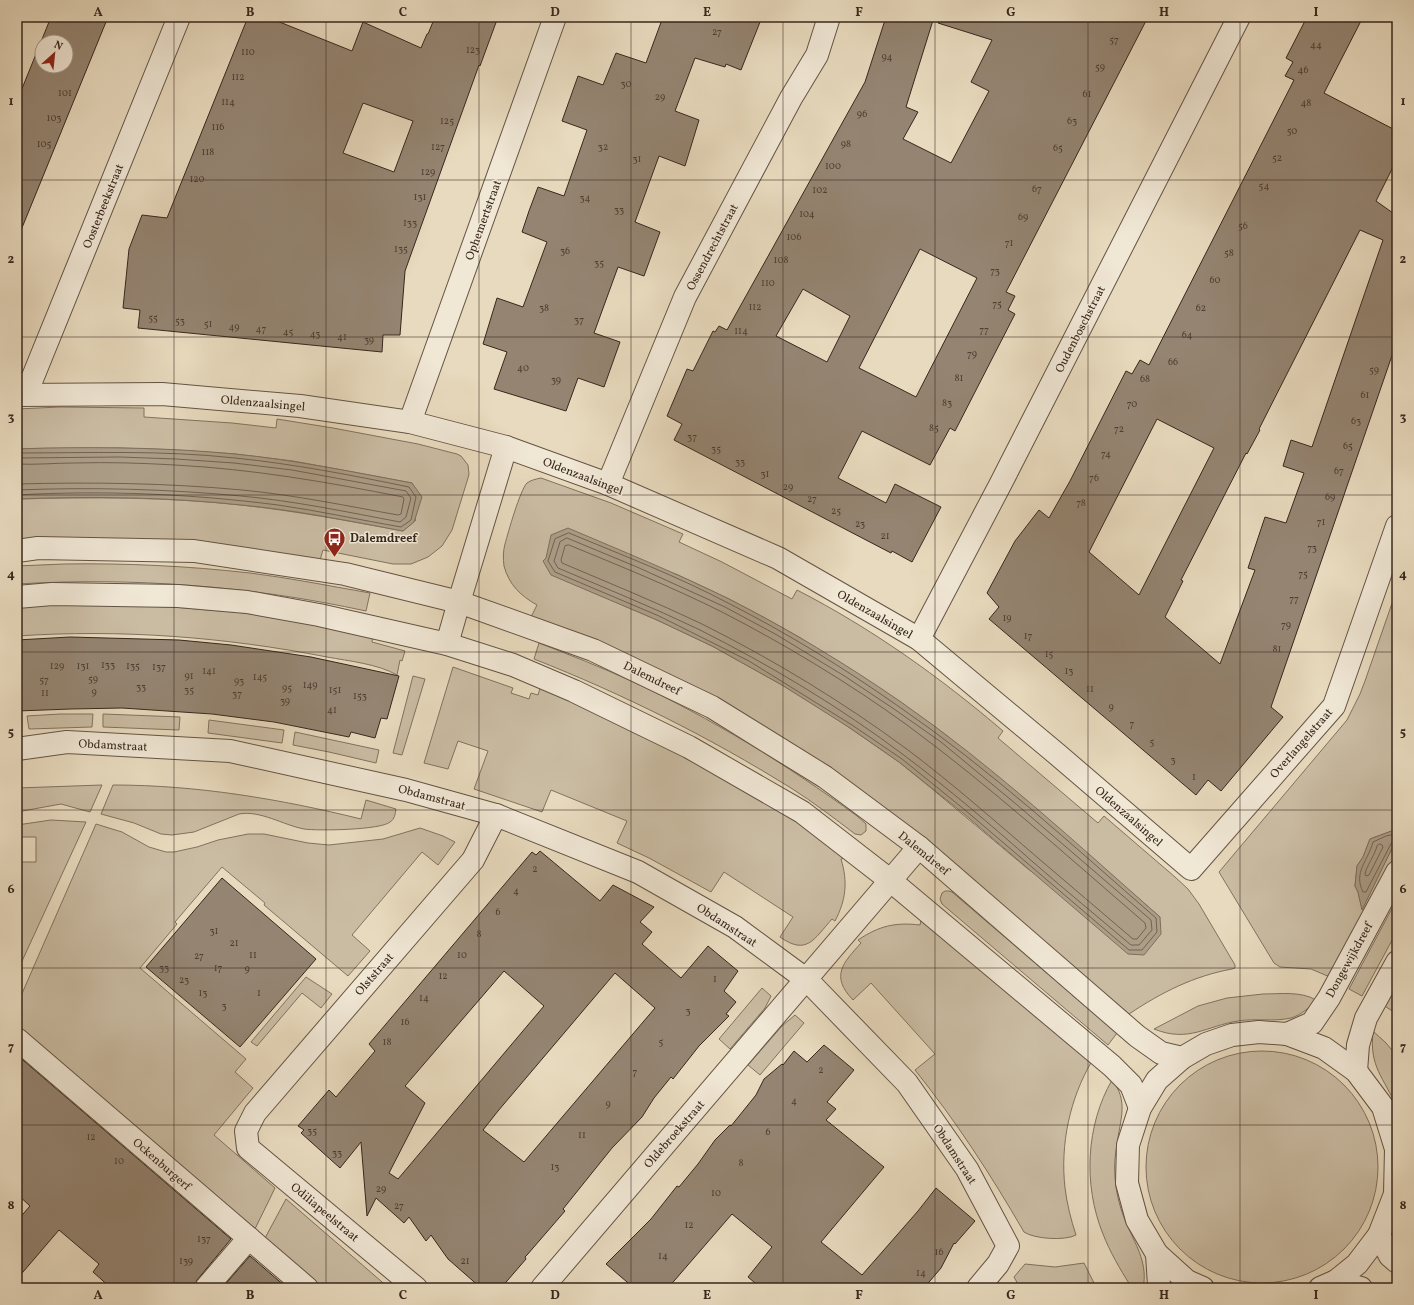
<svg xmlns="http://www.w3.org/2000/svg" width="1414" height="1305" font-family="Vollkorn,serif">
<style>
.green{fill:#cabca3;stroke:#817260;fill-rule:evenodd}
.water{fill:#ac9d87;stroke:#7e6e5d}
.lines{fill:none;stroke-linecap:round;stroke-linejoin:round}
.shore{stroke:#726252;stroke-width:1}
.building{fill:#948471;stroke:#38271d;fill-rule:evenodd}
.pedestrian-casing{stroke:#645445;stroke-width:24}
.minor-casing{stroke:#645445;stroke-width:24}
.tertiary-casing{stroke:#645445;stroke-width:24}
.pedestrian{stroke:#f0e7d5;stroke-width:22}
.minor{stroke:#f0e7d5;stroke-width:22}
.tertiary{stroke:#f0e7d5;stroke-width:22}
.grid{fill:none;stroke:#38271d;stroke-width:1;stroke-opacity:0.55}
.labels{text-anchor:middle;stroke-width:3;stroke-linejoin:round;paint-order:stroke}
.number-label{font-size:10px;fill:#4f3e32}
.street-label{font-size:12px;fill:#38271d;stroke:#f0e7d5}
.poi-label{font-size:12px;font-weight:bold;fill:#38271d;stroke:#f0e7d5;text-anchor:start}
.neatline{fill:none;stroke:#38271d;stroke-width:1.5}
.grid-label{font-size:13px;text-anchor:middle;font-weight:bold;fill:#38271d}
</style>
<rect width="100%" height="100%" fill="#e8dabe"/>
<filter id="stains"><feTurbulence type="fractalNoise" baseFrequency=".005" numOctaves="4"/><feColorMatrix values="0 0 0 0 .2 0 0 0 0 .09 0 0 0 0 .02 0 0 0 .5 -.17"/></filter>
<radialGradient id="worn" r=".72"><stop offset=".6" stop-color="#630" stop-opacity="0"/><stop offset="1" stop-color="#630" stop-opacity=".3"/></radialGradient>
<g class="green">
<path d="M60 407 144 408V417L232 423 276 428 277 419 333 428 418 444 457 454 461 456 468 465 469 474 468 478 452 530 442 546 428 557 411 564H393L323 550 320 560 17 543V499C92 497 167 497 241 505 296 511 349 521 403 531L416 520 415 519 420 499 412 483 293 461 235 454 177 450 120 448 17 449V409Z"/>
<path d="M541 478 611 503 683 534 679 542 722 562 792 599 797 590C871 628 940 677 1003 731L998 738 1098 823 1104 816 1175 877 1188 889 1199 904 1235 965V968L1232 969C1194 976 1162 992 1129 1014L903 823 531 617 537 605C521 596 509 585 504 566 503 559 503 551 505 544 508 533 520 490 527 483 531 480 536 479 541 478ZM552 539 676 574 729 599 765 618 799 637 850 669 899 701 946 735 1022 797 1160 917 1146 951 1028 869 931 788 899 762 834 717 782 685 712 646 657 620 586 589 546 559Z"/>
<path d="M64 564C126 563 188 566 250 573 290 578 330 586 370 593L366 611C251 586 134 577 17 584V566Z"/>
<polygon points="1397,589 1397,829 1370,839 1363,857 1357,866 1355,886 1358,892 1362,909 1397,838 1397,852 1330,977 1311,969 1280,967 1274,963 1219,872 1347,720 1360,694 1365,681"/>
<path d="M65 604 173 607 245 613 373 635 372 642 405 651 402 661 400 660 397 675C378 664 349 661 327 657 225 637 121 629 17 636V606Z"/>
<path d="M539 643C570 655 601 667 631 681 711 718 786 764 857 816L866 824V831L861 835 855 834C834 818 813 802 791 788 709 737 623 694 534 659Z"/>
<path d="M453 667 513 688 511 693 529 699 531 693 538 695 541 685 616 718 804 825 845 858 841 859C848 882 846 900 835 921L832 919C814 939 807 956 780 937L793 917 724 872 711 892 649 858 617 843 627 821 551 790 542 812 474 789 488 751 458 741 448 769 424 763Z"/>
<polygon points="413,676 425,679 402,755 393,753"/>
<polygon points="60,714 93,714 92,727 29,729 27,716"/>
<polygon points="103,714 180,717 179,730 103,727"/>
<polygon points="209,720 284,730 282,743 208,733"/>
<polygon points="295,732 379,750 376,763 329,752 293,745"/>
<polygon points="102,785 90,812 61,804 17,812 17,788"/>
<path d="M113 785C197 785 280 799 361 819L366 800 396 809C395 814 395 819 390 822 381 830 318 831 304 829 283 825 260 810 239 814L194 832 172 835 161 834 134 823 101 814Z"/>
<polygon points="51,820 86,822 17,972 17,862 36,862 36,837 17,837 17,825"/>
<polygon points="96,824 122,832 149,847 166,852 174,852 197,847 218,840 248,834 264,834 308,843 329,845 383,839 420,828 443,836 455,842 438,865 422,852 352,935 370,951 348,976 264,905 265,903 222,867 175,922 177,924 140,968 246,1059 235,1072 253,1088 214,1135 275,1188 253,1233 17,1026 17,1005"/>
<polygon points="945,891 949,891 952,892 1117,1033 1108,1045 942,904 940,899 942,893"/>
<polygon points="1397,899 1397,931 1362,996 1349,989"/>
<path d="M921 920 1092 1061C1070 1098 1060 1144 1065 1188 1067 1204 1071 1220 1076 1235 1065 1241 1034 1239 1024 1232 991 1175 956 1121 915 1070L935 1054 871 983 853 1000C830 976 843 963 861 943L858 940C879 926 895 922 920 925Z"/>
<polygon points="306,977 332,994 321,1008 302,993 257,1046 251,1042"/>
<polygon points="1397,978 1397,1014 1383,1005"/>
<polygon points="762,988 771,996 765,1008 730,1049 719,1039"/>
<path d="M1263 994C1280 994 1301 991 1316 1000 1309 1008 1301 1015 1291 1018 1274 1022 1256 1018 1238 1021 1206 1026 1189 1043 1154 1029L1198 1006 1227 998Z"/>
<polygon points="795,1015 804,1023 760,1075 748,1065 782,1026"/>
<path d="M1373 1031 1386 1043 1397 1056V1108C1384 1077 1369 1068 1373 1031Z"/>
<circle cx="1262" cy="1167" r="116"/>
<path d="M1112 1080C1129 1101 1120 1120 1117 1144 1115 1155 1114 1166 1115 1177 1116 1194 1121 1212 1128 1227 1137 1247 1148 1265 1143 1288H1132L1130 1285C1120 1269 1110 1252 1103 1234 1083 1185 1086 1125 1112 1080Z"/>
<polygon points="286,1199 389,1288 320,1288 264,1240"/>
<polygon points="1084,1263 1095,1285 1095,1288 1020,1288 1014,1277 1025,1264 1055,1267"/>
</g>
<g class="water">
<path d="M46 448C109 447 172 448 235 454 295 460 353 472 412 483L422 497 414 522 403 531C349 521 296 510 241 505 167 497 92 496 17 499V449Z"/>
<path d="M568 528C622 551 676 573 729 599 788 629 846 664 901 702 993 766 1076 843 1160 917L1161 934 1144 955 1128 954 963 813 899 762 850 728 782 685 712 646 657 620 551 575 543 561 546 558 551 535Z"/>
<polygon points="1397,829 1397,838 1362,910 1358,892 1355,886 1357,866 1363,857 1370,839"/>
</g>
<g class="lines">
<g class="shore">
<path d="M17 453C89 453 163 450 235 458 294 464 351 475 409 487L416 497 411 520 401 527C360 520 320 511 278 505 192 494 104 490 17 495"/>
<path d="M17 458 120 457 176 459 234 463 292 470 406 491 411 498 406 517 400 522C347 512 295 501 241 496 167 489 92 487 17 490"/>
<path d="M17 464C36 465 55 463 74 463 108 462 141 463 175 465 252 469 327 482 403 497L404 499 401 514 398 515C347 506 295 495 242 490 167 483 92 482 17 484"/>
<path d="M569 533C622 555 677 576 728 603 787 633 844 668 898 706 990 769 1072 845 1156 918L1157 932 1142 950H1129L965 810 902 759 852 725 749 661 659 616 555 572 548 561 555 539Z"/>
<path d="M567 538 637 567 725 607 777 635 846 677 894 709 941 742 1016 804 1151 920 1152 930 1139 945H1131C1098 917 1065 890 1033 862 991 825 949 789 905 756 840 707 770 665 698 629 652 607 605 588 558 568L554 561 560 542Z"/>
<path d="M569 545C620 566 672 587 722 612 786 645 849 683 907 725 990 786 1067 856 1145 923L1146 928 1137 939H1133C1101 912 1070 885 1038 858 996 822 953 784 908 750 843 702 774 660 702 624 656 602 609 583 562 563L561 560 565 546Z"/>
<path d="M1393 835 1394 838 1366 892H1363C1353 872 1368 861 1373 842L1386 836Z"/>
<path d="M1380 844 1382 845 1383 847 1369 875 1366 876 1365 874C1366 867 1375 855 1377 846Z"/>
</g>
</g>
<g class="building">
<path d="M51 17H108L17 240V101ZM42 42H66V66H42Z"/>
<path d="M248 17H267L352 51 363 22 421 48 427 34H428L435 17H498L480 66 479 65 405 271 400 335H383L382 352 138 328 140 310 123 308 129 249 142 215 167 218ZM363 103 413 121 394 172 343 153Z"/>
<polygon points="663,17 762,17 741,70 726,64 725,67 695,58 675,111 699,120 685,166 659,156 635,222 660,232 644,276 618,267 594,333 620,342 604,387 578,378 566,411 494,389 507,352 483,344 497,298 523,307 547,242 522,232 529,211 538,187 564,196 587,130 562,121 578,76 603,85 616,53 646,63"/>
<path d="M886 17H934L906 107 918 112 903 139 951 163 989 91 971 82 992 40 938 23 939 17H1148L1006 292 1015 296 1008 310 1015 314 955 431 950 428 930 465 862 431 838 478 886 503 895 484 941 507 912 562 892 551 891 553 674 440 682 424 667 416 687 369 693 371 713 331 715 332 719 326 727 330 865 82ZM920 249 977 278 916 397 859 368ZM803 289 850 316 827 362 776 336Z"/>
<path d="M1307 17H1363L1324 93 1397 131V159L1376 201 1393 213 1397 214V341L1271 707 1283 717 1221 791 1208 780 1196 795 989 619 999 607 987 593 1015 541 1039 510 1049 518 1070 481 1126 371 1132 374 1140 360 1149 365 1294 80 1285 76 1293 62 1286 58ZM1360 230 1383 240 1312 447 1291 440 1283 466 1304 473 1286 523 1265 517 1248 568 1255 570 1220 664 1165 617 1183 581 1181 580 1246 453 1247 454 1260 430 1259 429ZM1157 419 1214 448 1139 595 1089 552Z"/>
<polygon points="70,637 179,640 231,645 311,657 399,676 387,719 381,718 375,738 351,732 349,737 274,722 212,714 122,708 71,709 17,711 17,640"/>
<path d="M540 851 600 901 613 885 654 907 640 922 652 932 642 944 681 978 708 946 738 971 724 991 736 1002 726 1014 729 1016 699 1046 673 1079 671 1077 654 1098 642 1117 612 1148 563 1209 565 1211 527 1255 525 1257 526 1259 501 1288H481L448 1259 431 1235 426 1241 409 1217 404 1223 376 1198 367 1216 361 1142 340 1168 301 1133 304 1130 298 1126 329 1090 336 1097 375 1051 369 1044 532 852 536 855ZM504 971 544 1006 398 1179 389 1173 425 1103 405 1086ZM615 973 655 1008 524 1162 483 1130 498 1111Z"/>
<polygon points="222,878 316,959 240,1047 146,967"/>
<polygon points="824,1045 854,1070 827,1102 836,1109 826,1120 884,1167 821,1242 862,1275 918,1211 936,1188 975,1221 955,1244 954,1243 941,1268 924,1288 761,1288 748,1277 772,1247 732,1214 668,1288 634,1288 606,1264 651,1219 677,1186 679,1187 698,1164 715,1140 730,1125 731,1126 756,1095 764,1079 782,1064 783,1065 794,1051 807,1062"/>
<polygon points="17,1055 231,1239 197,1280 194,1288 111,1288 93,1272 99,1264 59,1230 17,1279 17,1221 30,1206 17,1194"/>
<polygon points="250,1256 279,1281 288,1288 222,1288"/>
</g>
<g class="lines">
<defs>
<g id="pedestrian">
<polyline points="17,1039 307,1288"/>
<polyline points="206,1288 249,1238"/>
</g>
<g id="minor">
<polyline points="26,394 179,17"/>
<polyline points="17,395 162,394 300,406 410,422 506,447 608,484 778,558 919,639 1058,755 1191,869 1334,706 1397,526"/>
<polyline points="410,422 555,17"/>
<polyline points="608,484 685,297 791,98 817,55 829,17"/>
<polyline points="919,639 1000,485 1239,17"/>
<polyline points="447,644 459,602 506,447"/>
<polyline points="17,749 67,742 230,751 406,790 496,815 638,872 735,927 807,980 907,1083 967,1169 1008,1246 998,1264 978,1288"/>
<polyline points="1379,1235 1390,1256 1397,1262"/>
<polyline points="1336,1281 1361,1288"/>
<polyline points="416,1288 248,1148 246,1131 255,1113 473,860 496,815"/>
<polyline points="542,1288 919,847"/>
</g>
<g id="tertiary">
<polyline points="17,551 38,548 194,551 345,574 459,602 593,650 712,707 825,777 919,847 1137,1036 1161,1053 1182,1058"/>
<polyline points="17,597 52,594 178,596 247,602 319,615 447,644 513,665 574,691 689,747 802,812 891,881 1112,1066 1131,1085 1140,1108"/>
<polyline points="1287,1034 1312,1023 1329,998 1397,872"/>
<polyline points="1356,1071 1358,1045 1366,1018 1397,962"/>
<polyline points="1157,1254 1159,1285 1158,1288"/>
<polyline points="1203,1288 1187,1281 1157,1254 1137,1220 1127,1183 1128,1145 1140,1108 1157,1080 1182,1058 1206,1044 1232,1035 1259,1032 1287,1034 1324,1048 1356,1071 1383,1107 1396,1149 1395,1194 1379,1235 1357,1264 1336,1281 1320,1288"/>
</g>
</defs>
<use href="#pedestrian" class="pedestrian-casing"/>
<use href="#minor" class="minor-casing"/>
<use href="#tertiary" class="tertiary-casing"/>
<use href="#pedestrian" class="pedestrian"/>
<use href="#minor" class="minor"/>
<use href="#tertiary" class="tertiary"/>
</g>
<path class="grid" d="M174 17V1288M326 17V1288M479 17V1288M631 17V1288M783 17V1288M935 17V1288M1088 17V1288M1240 17V1288M17 180H1397M17 337H1397M17 495H1397M17 652H1397M17 810H1397M17 968H1397M17 1125H1397"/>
<defs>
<symbol id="bus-pin" viewBox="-11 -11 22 30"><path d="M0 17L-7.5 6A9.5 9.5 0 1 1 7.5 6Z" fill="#8f2418" stroke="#f0e7d5"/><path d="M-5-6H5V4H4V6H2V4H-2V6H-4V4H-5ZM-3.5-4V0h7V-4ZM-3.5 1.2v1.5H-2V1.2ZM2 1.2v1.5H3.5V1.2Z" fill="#fff"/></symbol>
</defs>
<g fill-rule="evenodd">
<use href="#bus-pin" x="322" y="526" width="25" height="34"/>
</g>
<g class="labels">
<g class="number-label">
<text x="717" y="35">27</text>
<text x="1114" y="43">57</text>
<text x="1316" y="48">44</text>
<text x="473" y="53">123</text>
<text x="248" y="55">110</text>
<text x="887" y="60">94</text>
<text x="1100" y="70">59</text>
<text x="1303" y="73">46</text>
<text x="238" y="80">112</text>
<text x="626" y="87">30</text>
<text x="65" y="96">101</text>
<text x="1087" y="97">61</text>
<text x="660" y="100">29</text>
<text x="228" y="105">114</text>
<text x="1306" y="106">48</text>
<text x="862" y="117">96</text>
<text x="54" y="121">103</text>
<text x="447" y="124">125</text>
<text x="1072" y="124">63</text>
<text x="218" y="130">116</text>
<text x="1292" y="134">50</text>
<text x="44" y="147">105</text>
<text x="846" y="147">98</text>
<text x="438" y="150">127</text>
<text x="603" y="150">32</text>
<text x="1058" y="151">65</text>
<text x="208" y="155">118</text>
<text x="1277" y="161">52</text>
<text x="637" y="162">31</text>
<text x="833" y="169">100</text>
<text x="428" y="175">129</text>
<text x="197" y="182">120</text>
<text x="1264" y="189">54</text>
<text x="1037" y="192">67</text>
<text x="820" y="193">102</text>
<text x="420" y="200">131</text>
<text x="585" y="201">34</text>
<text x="619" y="213">33</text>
<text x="807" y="217">104</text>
<text x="1023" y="220">69</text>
<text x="410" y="226">133</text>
<text x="1243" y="229">56</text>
<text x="794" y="240">106</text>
<text x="1009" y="246">71</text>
<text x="401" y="252">135</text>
<text x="565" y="254">36</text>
<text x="1229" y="256">58</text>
<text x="781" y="263">108</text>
<text x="599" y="266">35</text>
<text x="995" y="274">73</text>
<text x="1215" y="283">60</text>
<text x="768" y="286">110</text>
<text x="997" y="307">75</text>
<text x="755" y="310">112</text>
<text x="544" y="311">38</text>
<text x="1201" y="311">62</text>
<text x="153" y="321">55</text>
<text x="579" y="323">37</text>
<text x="180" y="324">53</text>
<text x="208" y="327">51</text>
<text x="234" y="330">49</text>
<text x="261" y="332">47</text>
<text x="984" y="333">77</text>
<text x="741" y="334">114</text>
<text x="288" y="335">45</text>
<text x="315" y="337">43</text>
<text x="1187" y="338">64</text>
<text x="342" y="340">41</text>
<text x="369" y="343">39</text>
<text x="972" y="357">79</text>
<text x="1173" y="365">66</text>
<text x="523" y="371">40</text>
<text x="1374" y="373">59</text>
<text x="959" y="381">81</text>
<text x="1145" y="382">68</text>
<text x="556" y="383">39</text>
<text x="1365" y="398">61</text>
<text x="947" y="406">83</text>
<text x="1132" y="407">70</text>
<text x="1356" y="424">63</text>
<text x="934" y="431">85</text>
<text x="1119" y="432">72</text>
<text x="692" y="440">37</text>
<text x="1348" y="449">65</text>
<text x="716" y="452">35</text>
<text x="1106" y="457">74</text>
<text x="740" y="465">33</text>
<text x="1339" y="474">67</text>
<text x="765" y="477">31</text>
<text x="1094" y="481">76</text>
<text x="788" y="490">29</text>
<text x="1330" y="500">69</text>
<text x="812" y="502">27</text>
<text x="1081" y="506">78</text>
<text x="836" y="514">25</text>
<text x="1321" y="525">71</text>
<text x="860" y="527">23</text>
<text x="885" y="539">21</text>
<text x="1312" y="551">73</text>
<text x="1303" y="577">75</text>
<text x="1294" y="602">77</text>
<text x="1007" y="621">19</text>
<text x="1286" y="628">79</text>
<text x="1028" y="639">17</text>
<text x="1277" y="652">81</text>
<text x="1049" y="657">15</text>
<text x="108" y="668">133</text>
<text x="57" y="669">129</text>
<text x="83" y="669">131</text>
<text x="133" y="669">135</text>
<text x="159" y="670">137</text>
<text x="209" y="674">141</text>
<text x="1069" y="674">13</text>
<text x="189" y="679">91</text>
<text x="260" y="680">145</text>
<text x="93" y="682">59</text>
<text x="44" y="683">57</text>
<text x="239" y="684">93</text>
<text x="310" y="688">149</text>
<text x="141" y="690">33</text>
<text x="287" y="691">95</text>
<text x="1090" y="692">11</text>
<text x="189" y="693">35</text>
<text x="335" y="693">151</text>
<text x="94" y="695">9</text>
<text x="45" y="696">11</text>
<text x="237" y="697">37</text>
<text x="360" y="699">153</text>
<text x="285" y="704">39</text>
<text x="1111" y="710">9</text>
<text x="332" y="713">41</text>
<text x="1132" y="727">7</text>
<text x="1152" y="745">5</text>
<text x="1173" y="763">3</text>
<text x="1194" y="780">1</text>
<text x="535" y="872">2</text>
<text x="516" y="894">4</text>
<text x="498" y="915">6</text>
<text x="214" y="934">31</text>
<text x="479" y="937">8</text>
<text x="234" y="946">21</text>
<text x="253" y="958">11</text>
<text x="462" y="958">10</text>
<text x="199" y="959">27</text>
<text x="164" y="971">33</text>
<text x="218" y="971">17</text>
<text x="247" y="972">9</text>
<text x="443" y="979">12</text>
<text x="715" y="982">1</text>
<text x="184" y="983">23</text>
<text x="203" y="996">13</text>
<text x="259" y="996">1</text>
<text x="424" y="1001">14</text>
<text x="224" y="1009">3</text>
<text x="688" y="1014">3</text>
<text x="405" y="1025">16</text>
<text x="387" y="1045">18</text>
<text x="661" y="1045">5</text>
<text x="821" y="1073">2</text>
<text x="635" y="1075">7</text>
<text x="794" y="1104">4</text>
<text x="608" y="1107">9</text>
<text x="312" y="1134">35</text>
<text x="768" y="1135">6</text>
<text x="582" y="1138">11</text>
<text x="91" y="1140">12</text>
<text x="337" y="1156">33</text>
<text x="119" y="1164">10</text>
<text x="741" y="1166">8</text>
<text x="555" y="1170">13</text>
<text x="381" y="1192">29</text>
<text x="716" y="1196">10</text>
<text x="399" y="1209">27</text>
<text x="689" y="1228">12</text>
<text x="204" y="1242">137</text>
<text x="939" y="1255">16</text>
<text x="663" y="1259">14</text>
<text x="186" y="1264">139</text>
<text x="465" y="1264">21</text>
<text x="921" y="1276">14</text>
</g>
<g class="street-label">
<text transform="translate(103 206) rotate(-68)" y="4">Oosterbeekstraat</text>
<text transform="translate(483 220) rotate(-70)" y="4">Ophemertstraat</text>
<text transform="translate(712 247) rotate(-62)" y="4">Ossendrechtstraat</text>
<text transform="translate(1080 329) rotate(-63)" y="4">Oudenboschstraat</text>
<text transform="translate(263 403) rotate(5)" y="4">Oldenzaalsingel</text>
<text transform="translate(583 476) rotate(21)" y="4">Oldenzaalsingel</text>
<text transform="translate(875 614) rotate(30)" y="4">Oldenzaalsingel</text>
<text transform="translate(652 678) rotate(26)" y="4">Dalemdreef</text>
<text transform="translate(1301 743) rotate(-49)" y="4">Overlangelstraat</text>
<text transform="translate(113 745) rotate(3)" y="4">Obdamstraat</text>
<text transform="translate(432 797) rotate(15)" y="4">Obdamstraat</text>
<text transform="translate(1129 816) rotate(41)" y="4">Oldenzaalsingel</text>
<text transform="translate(924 853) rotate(39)" y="4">Dalemdreef</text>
<text transform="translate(727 925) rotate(33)" y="4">Obdamstraat</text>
<text transform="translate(1349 960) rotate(-61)" y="4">Dongewijkdreef</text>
<text transform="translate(374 974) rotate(-49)" y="4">Olststraat</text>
<text transform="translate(674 1134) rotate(-49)" y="4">Oldebroekstraat</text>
<text transform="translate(955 1154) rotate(57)" y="4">Obdamstraat</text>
<text transform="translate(162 1164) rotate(41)" y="4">Ockenburgerf</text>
<text transform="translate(325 1212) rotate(40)" y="4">Odiliapeelstraat</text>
</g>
<g class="poi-label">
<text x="350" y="542">Dalemdreef</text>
</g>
</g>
<rect width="1414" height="1305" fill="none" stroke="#e8dabe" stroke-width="44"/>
<g transform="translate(54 54) rotate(27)"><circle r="19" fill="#f0e7d5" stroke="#a69a8b"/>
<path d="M0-3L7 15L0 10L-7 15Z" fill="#8f2418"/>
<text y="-6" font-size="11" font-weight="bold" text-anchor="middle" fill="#38271d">N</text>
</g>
<rect x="22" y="22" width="1370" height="1261" class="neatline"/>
<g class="grid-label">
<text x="98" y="16">A</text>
<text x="250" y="16">B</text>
<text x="403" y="16">C</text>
<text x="555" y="16">D</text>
<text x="707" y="16">E</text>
<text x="859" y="16">F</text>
<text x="1011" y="16">G</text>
<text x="1164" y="16">H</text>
<text x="1316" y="16">I</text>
<text x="11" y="105">1</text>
<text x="1403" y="105">1</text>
<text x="11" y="263">2</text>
<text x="1403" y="263">2</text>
<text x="11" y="421">3</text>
<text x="1403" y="421">3</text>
<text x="11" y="578">4</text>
<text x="1403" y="578">4</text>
<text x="11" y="736">5</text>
<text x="1403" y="736">5</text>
<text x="11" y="893">6</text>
<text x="1403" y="893">6</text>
<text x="11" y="1051">7</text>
<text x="1403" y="1051">7</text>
<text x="11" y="1209">8</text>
<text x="1403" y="1209">8</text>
<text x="98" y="1299">A</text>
<text x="250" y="1299">B</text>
<text x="403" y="1299">C</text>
<text x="555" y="1299">D</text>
<text x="707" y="1299">E</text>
<text x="859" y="1299">F</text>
<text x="1011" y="1299">G</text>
<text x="1164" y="1299">H</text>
<text x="1316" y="1299">I</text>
</g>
<rect width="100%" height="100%" filter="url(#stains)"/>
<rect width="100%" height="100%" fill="url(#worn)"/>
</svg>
